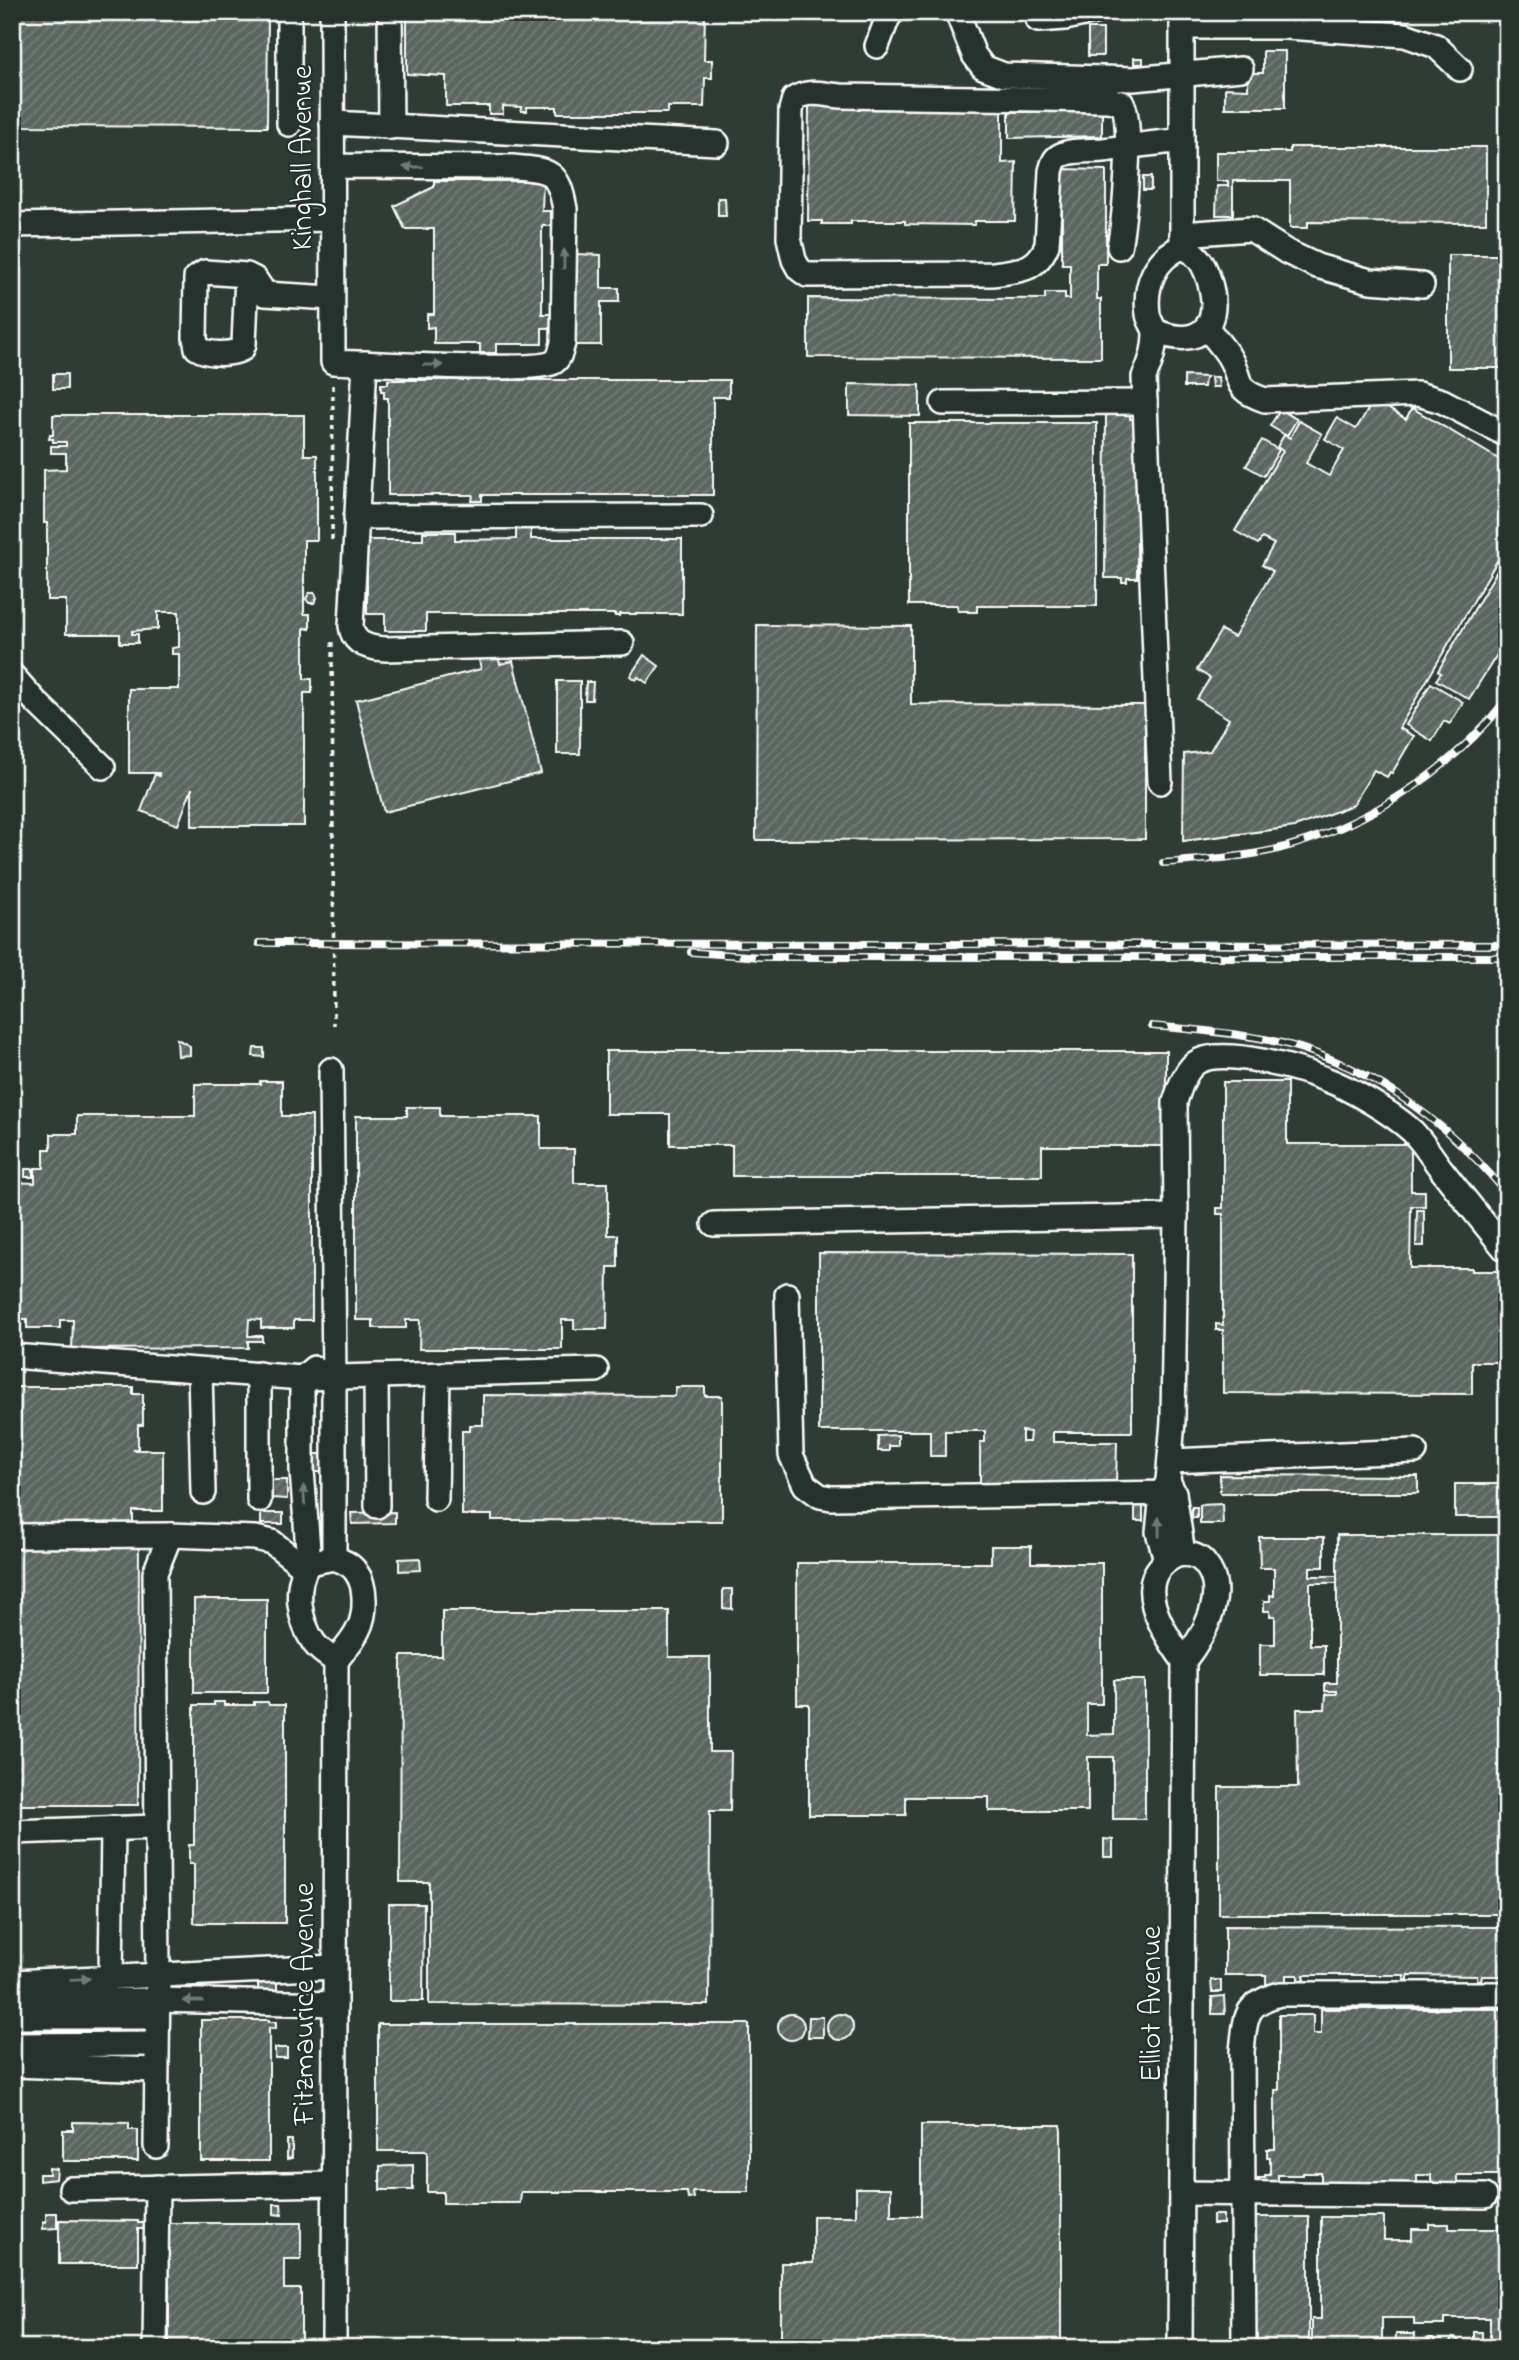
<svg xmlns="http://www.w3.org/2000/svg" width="1519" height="2360" font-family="'Indie Flower',sans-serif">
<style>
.building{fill:url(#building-hatch);stroke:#fff;stroke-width:2;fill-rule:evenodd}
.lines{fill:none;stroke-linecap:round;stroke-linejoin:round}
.minor-casing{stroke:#fff;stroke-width:28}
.path{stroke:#fff;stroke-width:3.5;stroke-dasharray:5 5;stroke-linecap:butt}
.minor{stroke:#26332d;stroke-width:23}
.rail-casing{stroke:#fff;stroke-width:8}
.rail{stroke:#26332d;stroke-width:5;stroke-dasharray:16;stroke-linecap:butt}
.oneway{fill:#727a76}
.labels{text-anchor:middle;stroke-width:5;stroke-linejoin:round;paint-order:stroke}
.street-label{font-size:30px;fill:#fff;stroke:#26332d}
</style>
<defs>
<pattern id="building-hatch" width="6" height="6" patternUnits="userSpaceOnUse" patternTransform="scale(1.75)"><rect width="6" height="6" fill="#5b6661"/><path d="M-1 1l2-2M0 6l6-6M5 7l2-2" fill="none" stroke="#747d79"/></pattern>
</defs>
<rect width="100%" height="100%" fill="#2f3b35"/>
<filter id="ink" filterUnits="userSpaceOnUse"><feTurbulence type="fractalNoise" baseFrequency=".0143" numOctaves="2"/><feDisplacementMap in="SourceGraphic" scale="14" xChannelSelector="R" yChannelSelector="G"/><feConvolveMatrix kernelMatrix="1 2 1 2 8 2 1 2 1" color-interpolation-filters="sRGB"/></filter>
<g filter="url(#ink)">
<g class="building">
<polygon points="12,12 268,12 267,127 12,126"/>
<polygon points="407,12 705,12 704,60 712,60 712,78 705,78 704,107 668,107 668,113 557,113 557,107 527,107 527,111 521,111 521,107 503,106 503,114 489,114 489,106 446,106 446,76 407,74"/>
<polygon points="1228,12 1255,12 1255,15 1228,14"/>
<rect x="1088" y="29" width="15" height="27"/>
<polygon points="1263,51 1285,51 1285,108 1225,108 1225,88 1248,89 1248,73 1263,73"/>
<rect x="1134" y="58" width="9" height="6"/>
<polygon points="809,106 1002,106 1002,163 1016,162 1015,221 975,221 975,225 905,224 905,221 851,221 851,224 822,224 822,221 808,221"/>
<polygon points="1009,112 1102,112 1102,136 1009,138"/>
<polygon points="1499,144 1507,144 1507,368 1448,368 1448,255 1499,255"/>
<polygon points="1290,147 1486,147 1486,223 1308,222 1308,228 1290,228 1290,181 1233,181 1233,215 1216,215 1217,186 1228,186 1228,181 1216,181 1216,152 1290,152"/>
<polygon points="1062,169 1106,170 1106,264 1097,264 1097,299 1101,299 1101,358 808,357 808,298 1045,299 1045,293 1065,293 1065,299 1070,299 1070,264 1062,264"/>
<rect x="1143" y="177" width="8" height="13"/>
<polygon points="434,181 543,181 542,211 551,211 551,226 542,226 542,314 552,314 552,328 542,328 542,344 496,344 496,353 480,353 480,344 434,344 434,327 427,328 427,314 434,314 434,229 405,229 394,206 434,187"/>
<polygon points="718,198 725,198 726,216 718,216"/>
<polygon points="575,254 601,255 601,288 619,288 619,302 601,302 601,345 573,345"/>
<rect x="53" y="374" width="14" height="15"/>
<polygon points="1184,376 1207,377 1205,379 1204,387 1184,387"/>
<polygon points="1211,377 1218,377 1219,387 1212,387"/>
<polygon points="388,380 729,380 729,397 713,397 713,495 482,495 482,501 472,501 473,495 388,495 388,398 384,398 384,391 381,391 381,384 388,384"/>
<polygon points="849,384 920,385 920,416 849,415"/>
<polygon points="1374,400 1406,419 1412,408 1507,464 1507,544 1399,728 1414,736 1392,773 1390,772 1387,777 1374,770 1353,805 1295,827 1183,841 1184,754 1210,751 1229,719 1197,699 1210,678 1197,670 1221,630 1234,637 1273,571 1262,565 1274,544 1262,538 1258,544 1235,531 1283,451 1277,447 1284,435 1290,438 1299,421 1322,434 1306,463 1329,476 1344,450 1325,439 1337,418 1356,429"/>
<polygon points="1280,410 1297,419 1287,436 1270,426"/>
<polygon points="1106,412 1130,412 1130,419 1141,419 1137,432 1137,578 1127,578 1127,582 1122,582 1122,578 1105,578"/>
<polygon points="53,415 304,415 304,455 317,455 317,540 304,540 304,614 310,614 310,629 304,628 304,679 312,679 312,693 304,693 304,826 192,826 192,788 178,825 141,811 155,774 159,776 159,773 129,773 129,689 179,689 179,654 172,654 172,648 179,647 179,612 158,612 158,629 132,631 132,634 138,634 138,643 120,643 120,634 66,634 66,600 47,600 47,523 44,523 44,470 66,469 66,453 51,453 51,446 66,446 66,442 53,442 53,439 49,439 50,435 53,435"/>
<polygon points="909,423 1097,423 1097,606 977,606 977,612 968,612 968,611 958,611 957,605 909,605"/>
<polygon points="1262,440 1279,450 1264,476 1246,466"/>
<polygon points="516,526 531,526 531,539 682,539 682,614 619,614 619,616 615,616 615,614 426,614 426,631 385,631 385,614 367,614 367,540 423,540 423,532 455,532 455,540 516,539"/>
<polygon points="1507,554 1507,639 1469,699 1436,680 1441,673 1438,671"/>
<polygon points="309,593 315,593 317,598 314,603 309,603 306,599"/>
<polygon points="757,625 911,626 911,704 1145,705 1145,839 756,840"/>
<polygon points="498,655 500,664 513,661 541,773 384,812 356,700 481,669 479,660"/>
<polygon points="644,655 659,666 647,683 638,677 636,680 630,676"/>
<rect x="557" y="681" width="23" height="73"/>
<polygon points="586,682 593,682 592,700 585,700"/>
<polygon points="1431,683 1463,702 1450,724 1444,721 1432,741 1406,725"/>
<polygon points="177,1039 190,1046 190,1055 178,1056"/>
<polygon points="254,1048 264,1048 264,1057 253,1056"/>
<polygon points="606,1051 1166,1051 1166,1146 1042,1146 1042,1176 732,1176 732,1145 670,1145 670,1114 606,1114"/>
<polygon points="260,1081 282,1081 282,1116 312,1116 312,1320 294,1320 294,1328 261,1328 261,1320 249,1319 248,1336 262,1336 262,1341 248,1341 248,1348 72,1349 73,1320 60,1320 60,1328 27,1328 27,1319 12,1319 12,1182 35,1183 35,1168 44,1168 44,1149 51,1149 51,1134 77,1134 77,1116 195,1116 195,1084 260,1084"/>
<polygon points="1223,1082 1287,1082 1287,1144 1411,1144 1411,1191 1425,1191 1425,1206 1411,1206 1410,1268 1472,1268 1472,1271 1502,1271 1502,1362 1472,1362 1472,1394 1223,1393 1223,1330 1216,1330 1216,1324 1223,1325 1223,1214 1217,1214 1217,1208 1223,1208"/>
<polygon points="407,1107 440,1107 440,1116 541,1116 541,1149 574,1149 574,1183 608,1183 608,1235 618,1235 618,1267 608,1267 607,1329 574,1329 574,1320 562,1320 562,1349 419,1349 420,1320 406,1320 406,1328 373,1328 373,1320 356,1320 356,1116 407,1116"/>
<rect x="25" y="1169" width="8" height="8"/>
<polygon points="1417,1210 1424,1210 1424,1246 1416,1246"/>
<path d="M819 1253 1132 1254V1432H1053V1442H1117L1116 1485H980V1442H985V1431H945V1456H930V1431H819ZM1022 1431 1030 1432 1029 1442H1022Z"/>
<polygon points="12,1387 133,1387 133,1394 143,1394 143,1425 138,1425 138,1448 133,1450 163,1450 163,1511 133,1511 133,1523 12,1523"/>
<polygon points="676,1387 705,1387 705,1396 722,1396 722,1521 492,1520 492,1515 462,1515 462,1431 470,1431 470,1425 483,1425 483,1395 675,1396"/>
<polygon points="898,1435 898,1446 889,1446 889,1451 878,1451 878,1436"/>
<rect x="308" y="1454" width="19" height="18"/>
<polygon points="1220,1475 1418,1476 1418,1493 1220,1493"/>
<polygon points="271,1480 287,1480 287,1499 271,1498"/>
<rect x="1455" y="1484" width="52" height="33"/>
<rect x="1135" y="1504" width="8" height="17"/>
<polygon points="1222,1504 1223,1524 1200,1524 1200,1505"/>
<rect x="1192" y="1507" width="5" height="11"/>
<polygon points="395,1512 395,1523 352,1524 351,1513"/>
<rect x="261" y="1513" width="22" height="11"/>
<polygon points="1337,1535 1507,1535 1507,1914 1219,1914 1219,1787 1298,1787 1297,1709 1325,1709 1326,1694 1337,1694 1337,1691 1325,1691 1325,1683 1337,1683"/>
<polygon points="1259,1537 1324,1537 1324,1567 1310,1567 1310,1576 1337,1576 1337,1583 1310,1583 1310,1645 1324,1645 1324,1675 1260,1675 1260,1644 1275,1644 1275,1616 1270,1616 1270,1611 1264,1611 1264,1601 1270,1601 1270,1595 1274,1596 1274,1568 1260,1568"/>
<polygon points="12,1543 139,1543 138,1805 12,1805"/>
<polygon points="991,1546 1031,1546 1031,1563 1102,1563 1102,1704 1087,1704 1087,1735 1114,1734 1114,1680 1145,1680 1145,1819 1113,1819 1113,1757 1088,1757 1088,1811 989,1811 989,1797 906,1797 906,1815 809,1815 809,1704 797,1704 797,1563 991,1563"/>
<polygon points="420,1558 421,1570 399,1571 399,1559"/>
<polygon points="723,1589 732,1589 732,1609 723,1608"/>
<rect x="194" y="1599" width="73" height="94"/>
<polygon points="442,1611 669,1611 669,1657 710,1657 710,1752 731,1752 730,1811 710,1811 709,2005 429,2004 429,1882 400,1882 401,1656 442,1656"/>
<polygon points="214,1702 224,1702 224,1705 254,1705 254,1702 268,1702 269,1705 285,1705 285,1923 194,1923 194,1864 189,1864 189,1845 194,1845 194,1705 214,1705"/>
<polygon points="1104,1839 1113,1840 1113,1857 1104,1857"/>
<polygon points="389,1904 424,1904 423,2001 389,2001"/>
<polygon points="1225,1926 1507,1927 1507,1976 1482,1976 1481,1980 1477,1980 1477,1976 1408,1975 1408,1980 1404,1980 1404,1975 1304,1975 1304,1980 1298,1980 1298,1975 1286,1975 1286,1984 1266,1984 1266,1975 1225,1975"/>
<rect x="258" y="1979" width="19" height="14"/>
<polygon points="1211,1980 1221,1980 1221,1992 1212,1992"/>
<polygon points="1224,1996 1225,2014 1212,2014 1212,1997"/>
<polygon points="1321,2009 1504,2009 1504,2034 1507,2034 1507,2175 1457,2175 1457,2189 1431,2189 1431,2175 1417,2175 1417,2189 1321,2189 1321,2173 1303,2173 1303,2175 1278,2175 1278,2187 1258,2188 1258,2178 1265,2178 1265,2175 1270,2175 1270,2157 1267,2157 1267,2149 1275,2149 1275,2090 1279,2090 1279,2015 1313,2015 1313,2034 1321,2034"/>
<circle cx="840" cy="2027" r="13"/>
<circle cx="791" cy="2027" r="13"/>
<polygon points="809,2017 823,2017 823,2037 808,2037"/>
<polygon points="201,2020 269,2020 269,2022 276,2022 276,2029 269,2028 269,2161 201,2161"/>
<polygon points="378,2024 749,2024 749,2192 693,2192 694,2198 688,2199 687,2192 521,2192 520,2203 443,2203 443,2192 427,2192 427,2151 378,2151"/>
<rect x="275" y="2048" width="12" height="10"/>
<polygon points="1141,2050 1152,2050 1152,2061 1145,2061 1141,2056"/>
<polygon points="73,2122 129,2123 129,2130 138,2130 138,2161 63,2161 63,2130 73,2130"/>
<polygon points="921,2125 1061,2125 1061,2348 781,2348 781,2263 813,2263 813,2216 856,2216 856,2188 891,2188 891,2216 921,2216"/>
<polygon points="287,2140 292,2140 292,2158 287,2159"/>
<polygon points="413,2165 413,2190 380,2190 380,2166"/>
<polygon points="49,2168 57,2169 56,2179 39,2181 39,2174 49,2174"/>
<polygon points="274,2204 281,2204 282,2215 274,2214"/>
<polygon points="46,2213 57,2213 57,2228 43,2229 43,2222 46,2222"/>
<rect x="1213" y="2215" width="10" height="9"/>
<rect x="1255" y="2217" width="54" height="131"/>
<polygon points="1321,2217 1384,2217 1384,2240 1412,2240 1412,2229 1429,2229 1429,2224 1449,2224 1449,2229 1498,2229 1498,2224 1507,2224 1505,2342 1490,2343 1490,2318 1445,2318 1445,2325 1414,2325 1414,2318 1382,2318 1382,2348 1312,2348 1312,2319 1321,2319"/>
<polygon points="59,2220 138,2221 138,2223 145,2223 145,2229 138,2229 138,2264 59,2264"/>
<polygon points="169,2223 301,2223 301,2259 284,2259 284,2289 301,2289 301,2348 169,2348"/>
<rect x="1474" y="2332" width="8" height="16"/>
<polygon points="1396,2334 1414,2334 1413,2348 1395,2348"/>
<polygon points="1429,2338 1433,2338 1436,2343 1433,2347 1428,2346 1426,2342"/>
<polygon points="1453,2338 1457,2339 1460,2343 1456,2348 1451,2346 1450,2342"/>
</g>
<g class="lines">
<defs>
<g id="minor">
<path d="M332 12 333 362C365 363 537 373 554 362 560 358 561 350 563 343L565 209C558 170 550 170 513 167L333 166"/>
<polyline points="390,12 391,127"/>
<polyline points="957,12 974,55 983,67 1004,75 1133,79 1241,69"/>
<polyline points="1182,12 1182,247"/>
<polyline points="1038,20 1065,18 1094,12"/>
<polyline points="1182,27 1286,27 1405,35 1436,46 1460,69"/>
<polyline points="877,46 888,17 893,12"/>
<polyline points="332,123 717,143"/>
<polyline points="289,124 289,12"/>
<polyline points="12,225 332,219"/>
<polyline points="1182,234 1251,229 1287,252 1317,266 1370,281 1422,285"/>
<path d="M1119 247C1124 222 1134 121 1122 103L1108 100 841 96C824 95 809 89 794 99L791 110 789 238 794 260 799 269 807 275 993 274C1018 270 1036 272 1047 245L1051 171C1053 165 1053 160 1059 156 1070 149 1090 151 1103 150 1129 147 1155 142 1181 141"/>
<path d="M247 275 244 344 242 349C230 355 208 355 197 348L195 338 196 278 205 272 247 275 255 279 265 294 332 298"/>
<path d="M1207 328C1214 337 1222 346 1228 355 1244 380 1230 388 1265 400L1418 394 1442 401 1507 435"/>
<path d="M1155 331C1200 350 1223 325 1209 280 1207 273 1202 261 1196 256 1193 252 1187 249 1182 247"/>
<path d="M365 363 351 626C353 644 368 648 385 649L622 643"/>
<polyline points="943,403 1145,402"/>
<polyline points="356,517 701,516"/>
<polyline points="12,675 35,701 103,767"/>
<path d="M1160 782 1144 377C1151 363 1155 350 1155 334 1155 327 1149 322 1148 314 1144 285 1155 258 1182 247"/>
<polyline points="331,1070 334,1378 334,1558"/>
<polyline points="714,1224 1176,1216"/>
<polyline points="787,1295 791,1455 805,1485 820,1496 831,1498 1174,1493"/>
<polyline points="12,1356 302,1378 596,1370"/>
<polyline points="200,1371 203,1492"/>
<polyline points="259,1374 259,1500"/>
<polyline points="376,1376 377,1506"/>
<polyline points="1170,1461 1415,1451"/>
<polyline points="1168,1481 1174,1493 1183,1554"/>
<polyline points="436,1499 438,1375"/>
<polyline points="12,1536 170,1535 255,1538 272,1542 305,1568"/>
<path d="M1177 1555C1189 1553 1199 1555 1206 1565 1229 1594 1202 1638 1184 1661 1163 1632 1127 1578 1177 1555Z"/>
<path d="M334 1558C342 1561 351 1564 356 1572 367 1586 366 1615 358 1630 353 1641 343 1651 336 1661 328 1656 320 1651 314 1643 299 1621 293 1586 309 1563Z"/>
<path d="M1166 1560 1158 1532 1162 1494 1168 1481 1173 1421 1176 1216 1175 1102C1179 1089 1186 1067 1199 1061 1226 1048 1298 1068 1325 1079 1350 1088 1392 1113 1412 1131 1423 1142 1432 1157 1441 1169 1462 1196 1483 1222 1505 1249"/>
<polyline points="309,1563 302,1470 302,1378 314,1368"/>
<polyline points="12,1832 156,1827"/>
<polyline points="111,1978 113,1828"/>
<polyline points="12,1982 335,1967"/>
<polyline points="12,2001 157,2000 335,2004"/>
<polyline points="12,2017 156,2017"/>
<polyline points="12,2045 156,2044"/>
<polyline points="12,2065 156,2070"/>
<polyline points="156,2146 158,1976 155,1573 170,1535"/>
<polyline points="71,2189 334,2184"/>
<polyline points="1181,2193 1485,2196"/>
<polyline points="155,2348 157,2187"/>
<polyline points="334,2348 336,1661"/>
<polyline points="1180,2348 1184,1661"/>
<path d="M1244 2348 1242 2051C1246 2017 1243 2004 1280 1994H1507"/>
</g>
</defs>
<use href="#minor" class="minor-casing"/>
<g class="path">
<polyline points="332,540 333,383"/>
<polyline points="332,642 334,1025"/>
</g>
<use href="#minor" class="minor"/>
<defs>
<g id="rail">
<path d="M1163 863C1200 860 1237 858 1274 850 1366 827 1449 773 1507 699"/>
<polyline points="259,943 1507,945"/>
<polyline points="691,952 761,957 1507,957"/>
<path d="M1152 1026C1189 1029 1227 1032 1264 1039 1361 1058 1446 1119 1507 1194"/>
</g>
</defs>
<use href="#rail" class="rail-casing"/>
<use href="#rail" class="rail"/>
</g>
<defs><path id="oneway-solid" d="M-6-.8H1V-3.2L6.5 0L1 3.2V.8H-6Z" transform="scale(1.75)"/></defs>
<g class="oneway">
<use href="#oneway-solid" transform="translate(413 167) rotate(-180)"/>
<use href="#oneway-solid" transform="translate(564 259) rotate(-89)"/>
<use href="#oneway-solid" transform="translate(433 365) rotate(1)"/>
<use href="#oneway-solid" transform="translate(304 1495) rotate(-94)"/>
<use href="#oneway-solid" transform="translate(1159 1527) rotate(-91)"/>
<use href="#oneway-solid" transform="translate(80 1979) rotate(-2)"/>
<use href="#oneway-solid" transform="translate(193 2001) rotate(-179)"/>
</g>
</g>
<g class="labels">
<g class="street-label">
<text transform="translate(301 158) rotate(-90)" y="10">Kinghall Avenue</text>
<text transform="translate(303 2004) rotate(-90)" y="10">Fitzmaurice Avenue</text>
<text transform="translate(1150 2004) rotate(-90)" y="10">Elliot Avenue</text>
</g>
</g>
<rect width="1519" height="2360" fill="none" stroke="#26332d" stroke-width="42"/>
<rect x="21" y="21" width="1477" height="2318" fill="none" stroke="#fff" stroke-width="2.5" filter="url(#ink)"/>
</svg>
